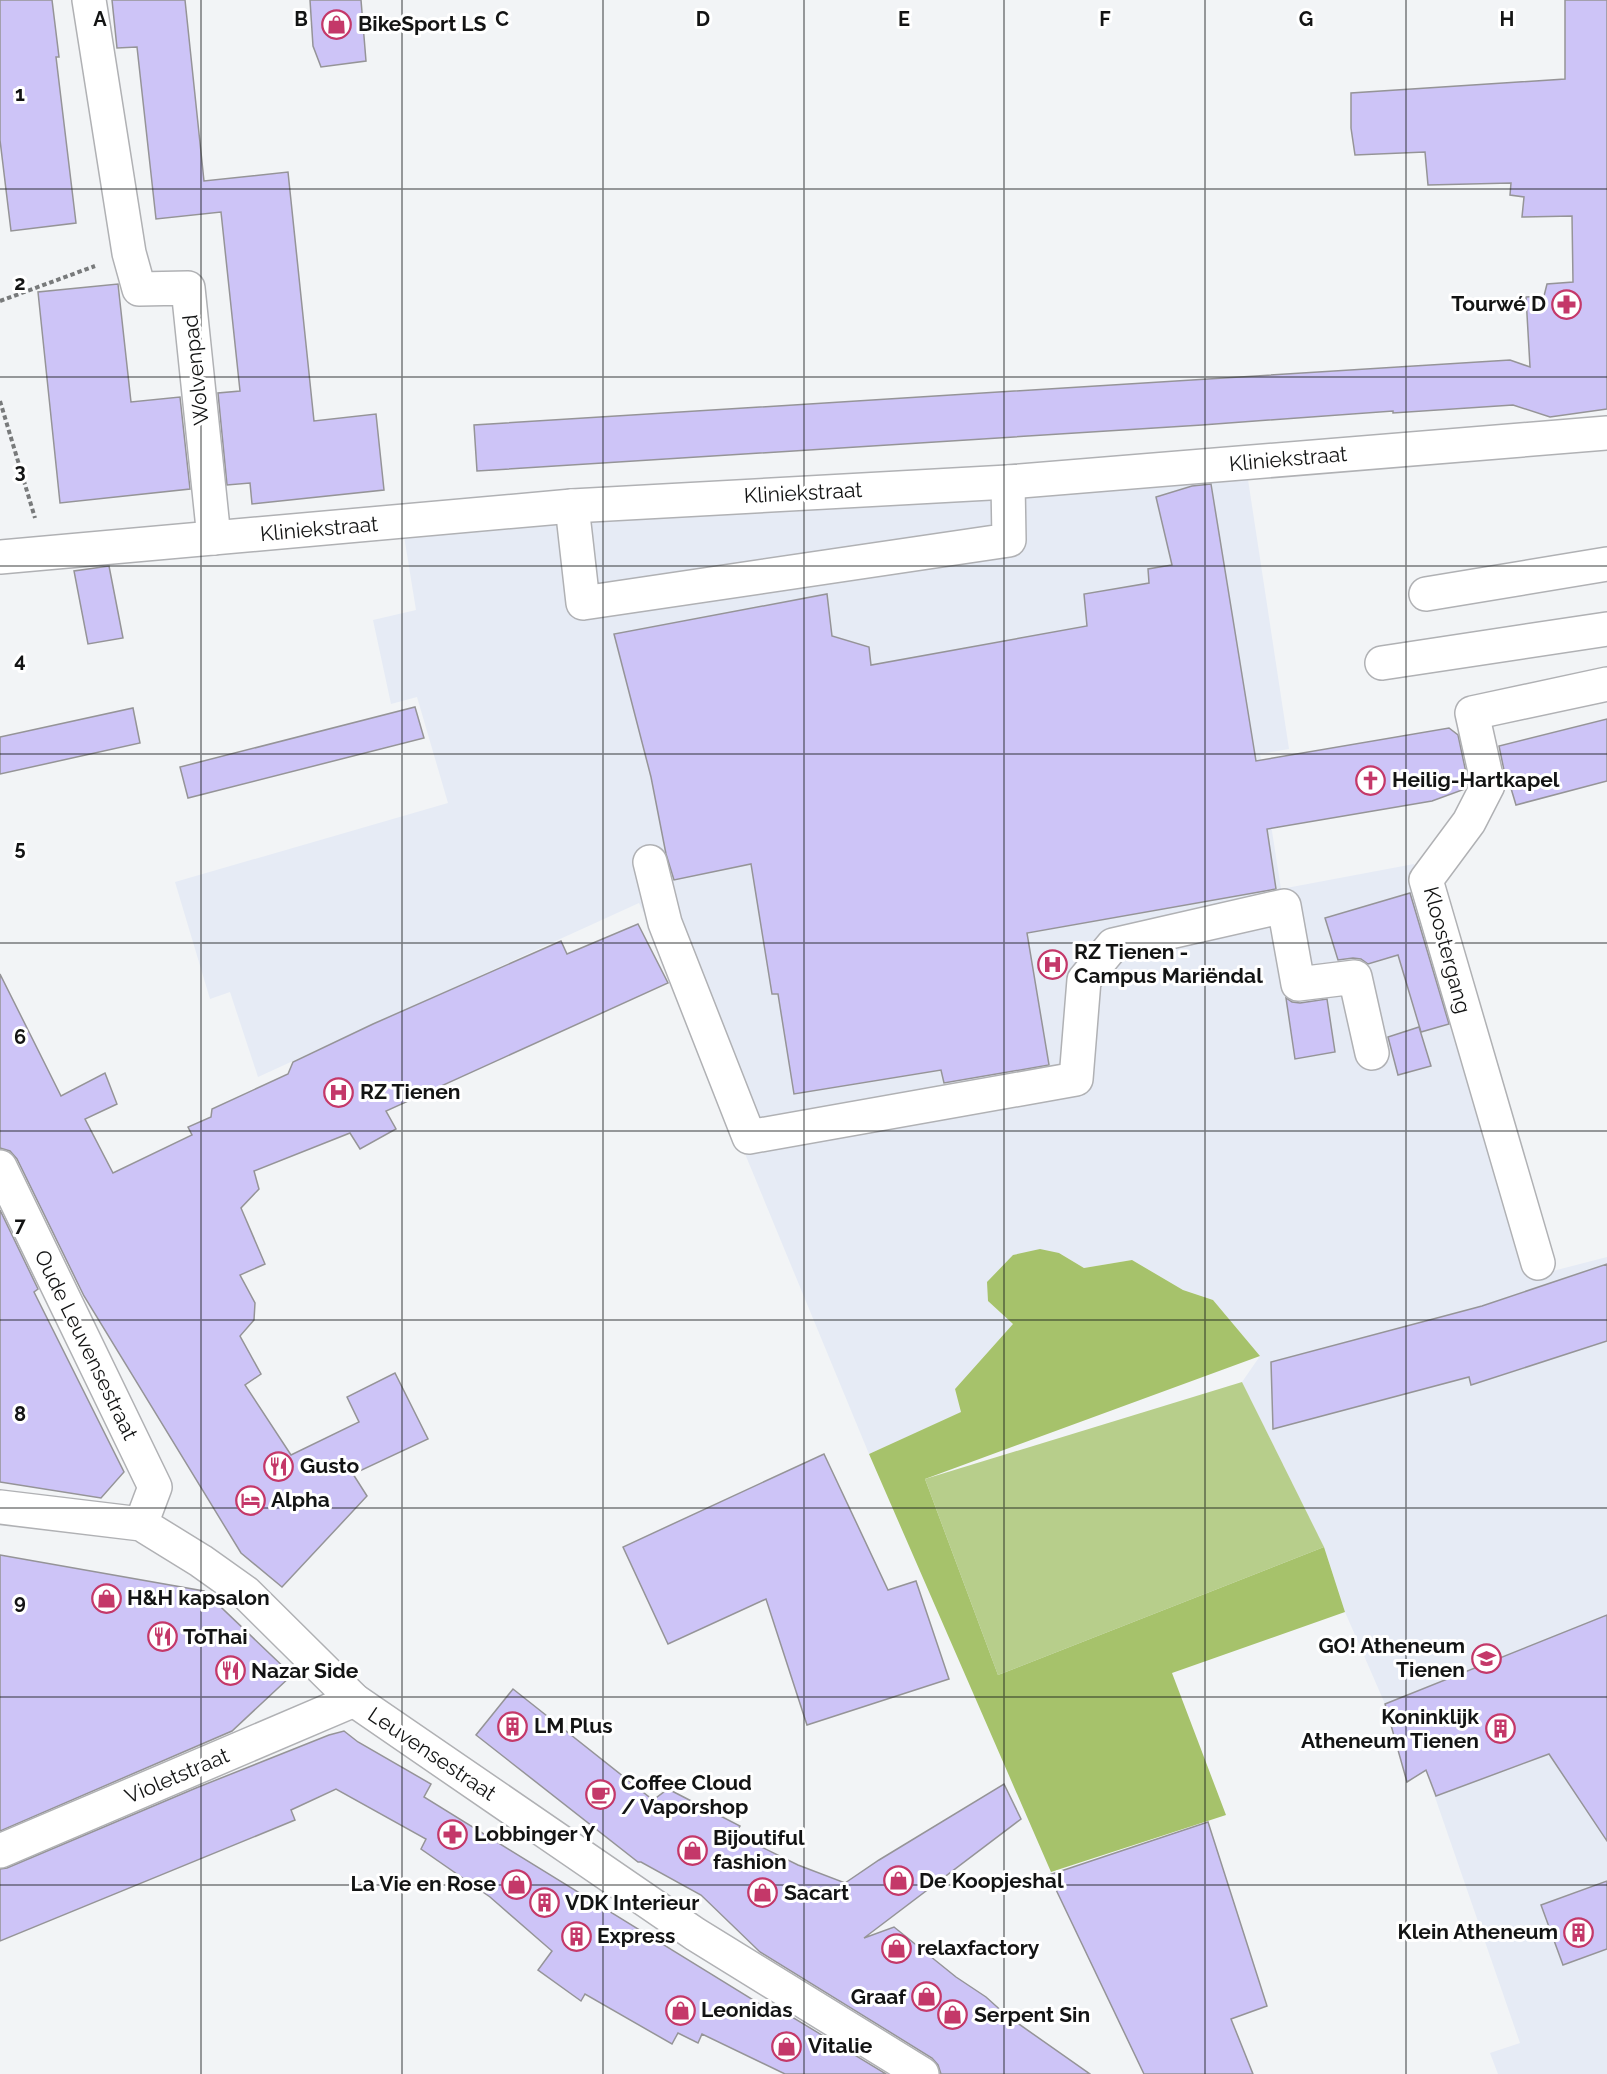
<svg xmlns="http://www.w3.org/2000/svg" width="1607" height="2074" font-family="Raleway,sans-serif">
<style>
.built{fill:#e6ebf5}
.green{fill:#b7ce8b}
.forest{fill:#a6c26b}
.building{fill:#cdc4f7;stroke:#959497;stroke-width:1.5}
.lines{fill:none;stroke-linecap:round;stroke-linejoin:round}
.minor-casing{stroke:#b0b1b4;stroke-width:36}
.path{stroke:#787a7b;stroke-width:4;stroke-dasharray:4.5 3;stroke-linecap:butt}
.minor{stroke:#fff;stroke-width:33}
.grid{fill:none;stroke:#131414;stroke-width:1.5;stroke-opacity:0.55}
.labels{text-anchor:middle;stroke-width:6;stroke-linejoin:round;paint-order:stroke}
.poi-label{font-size:21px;font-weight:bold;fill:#131414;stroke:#fff;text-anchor:start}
.street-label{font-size:21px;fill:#131414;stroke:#fff}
.grid-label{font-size:20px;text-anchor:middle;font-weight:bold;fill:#131414;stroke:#fff;stroke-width:6;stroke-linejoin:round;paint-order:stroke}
</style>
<rect width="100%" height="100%" fill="#f2f4f6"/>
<polygon class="built" points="1247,473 1289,749 1260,754 1281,889 1414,864 1522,1271 1549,1272 1607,1257 1607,2074 1498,2074 1490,2053 1520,2043 1426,1771 1407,1782 1385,1704 1345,1612 1324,1547 1242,1382 1260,1356 1213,1300 1183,1290 1132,1260 1084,1268 1059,1253 988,1301 1013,1324 955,1389 962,1412 869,1454 655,936 639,903 258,1077 230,992 210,999 175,882 448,803 417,697 391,704 373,620 416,610 404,536"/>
<polygon class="green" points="1242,1382 1324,1547 998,1675 925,1479"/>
<polygon class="forest" points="1040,1249 1059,1253 1084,1268 1132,1260 1183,1290 1213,1300 1260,1356 925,1479 998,1675 1324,1547 1345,1612 1172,1673 1226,1815 1051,1872 869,1454 961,1412 955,1389 1013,1324 988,1301 987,1282 1013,1255"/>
<g class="building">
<polygon points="0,0 52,0 59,57 56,57 76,223 11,231 0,140"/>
<polygon points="112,0 185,0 204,181 288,172 314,421 376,414 384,490 252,504 250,483 227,485 218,393 240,391 221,212 156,219 137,47 117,48"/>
<polygon points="310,0 361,0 366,61 321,67 313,46"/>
<polygon points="1565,0 1607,0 1607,409 1550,417 1513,405 1393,413 1393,411 1202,425 477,471 474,425 1510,360 1530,367 1526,297 1544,296 1547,284 1573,282 1572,216 1522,217 1524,197 1510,195 1511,183 1428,185 1425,152 1355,155 1351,128 1351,93 1565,79"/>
<polygon points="118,284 131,402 180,397 190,489 60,503 38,292"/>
<polygon points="1211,484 1256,761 1449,728 1458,735 1468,782 1465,789 1432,801 1267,829 1276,889 1027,933 1049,1065 944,1083 941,1070 794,1094 778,994 772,994 751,864 674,880 666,854 651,777 614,634 827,594 832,636 869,647 871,665 1087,626 1084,594 1149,583 1148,569 1172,565 1156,497 1192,486"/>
<polygon points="109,566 123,638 88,644 74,571"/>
<polygon points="415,707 424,738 188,798 180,767"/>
<polygon points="133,708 140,743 0,774 0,737"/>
<polygon points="1607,719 1607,781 1516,805 1507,775 1505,775 1499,746"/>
<polygon points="1410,893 1449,1024 1421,1032 1398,955 1368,964 1361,959 1353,958 1338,960 1325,918"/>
<polygon points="638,924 668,983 386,1111 396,1129 360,1149 350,1133 254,1171 259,1189 241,1208 265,1264 240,1275 255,1303 254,1320 240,1336 261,1374 245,1385 291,1455 359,1422 347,1397 395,1373 428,1439 353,1474 367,1496 282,1587 241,1553 84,1296 17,1159 10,1151 0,1148 0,974 61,1096 105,1073 117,1104 85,1119 113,1173 192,1135 188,1127 211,1117 212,1109 288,1074 293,1062 373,1024 561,941 567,954"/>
<polygon points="1286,998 1292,1002 1300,1003 1327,999 1335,1052 1295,1059"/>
<polygon points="1419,1027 1431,1066 1398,1075 1388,1037"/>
<polygon points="0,1210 38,1289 34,1292 124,1472 101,1498 0,1482"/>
<polygon points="1607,1264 1607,1341 1471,1385 1469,1377 1273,1429 1271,1362 1482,1306"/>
<polygon points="824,1454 888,1590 916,1581 949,1679 807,1725 766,1599 668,1644 623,1547"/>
<polygon points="0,1555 204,1591 292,1675 232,1731 0,1831"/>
<polygon points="1607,1615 1607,1841 1549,1754 1436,1796 1426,1770 1407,1782 1385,1704"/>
<polygon points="513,1689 653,1800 668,1789 740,1826 735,1834 798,1865 845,1883 879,1860 1004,1784 1021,1819 864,1938 894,1927 956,1977 986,1997 1006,2015 1090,2074 941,2074 938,2065 932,2058 760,1952 701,1895 641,1862 638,1862 476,1735"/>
<polygon points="344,1731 358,1742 431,1784 424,1797 771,2011 774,2006 886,2074 785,2074 702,2034 698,2043 678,2033 672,2044 585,1994 581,2001 538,1970 552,1951 490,1897 421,1849 426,1839 336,1789 291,1810 295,1820 0,1941 0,1869 7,1868 196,1788 329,1735"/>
<polygon points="1208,1822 1267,2006 1231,2019 1253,2074 1144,2074 1049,1875"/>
<polygon points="1607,1881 1607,1949 1563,1965 1541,1905"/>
</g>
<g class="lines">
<defs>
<g id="minor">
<polyline points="89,0 129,253 139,289 188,288 214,538"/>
<polyline points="572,506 583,603 1009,540 1008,482"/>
<polyline points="0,557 572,506 1008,482 1607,433"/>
<polyline points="1426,594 1607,564"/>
<polyline points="1382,663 1607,629"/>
<polyline points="650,862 665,923 749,1137 1076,1079 1084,980 1113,945 1284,906 1298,984 1355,977 1372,1053"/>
<polyline points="0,1167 155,1487 141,1524"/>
<polyline points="1538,1263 1426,880 1469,822 1488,785 1472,713 1607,684"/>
<polyline points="0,1507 141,1524 201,1561 246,1593 354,1700 695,1934 922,2074"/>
<polyline points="0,1851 354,1700"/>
</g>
</defs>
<use href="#minor" class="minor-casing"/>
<g class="path">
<polyline points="0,301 95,266"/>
<polyline points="0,401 35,518"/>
</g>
<use href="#minor" class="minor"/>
</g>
<path class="grid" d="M201 0V2074M402 0V2074M603 0V2074M804 0V2074M1004 0V2074M1205 0V2074M1406 0V2074M0 189H1607M0 377H1607M0 566H1607M0 754H1607M0 943H1607M0 1131H1607M0 1320H1607M0 1508H1607M0 1697H1607M0 1885H1607"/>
<defs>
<symbol id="shop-ring" viewBox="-11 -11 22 22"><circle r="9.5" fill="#fff" stroke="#c43869" stroke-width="1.5"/><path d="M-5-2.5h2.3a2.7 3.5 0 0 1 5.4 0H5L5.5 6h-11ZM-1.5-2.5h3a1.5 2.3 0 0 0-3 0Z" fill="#c43869"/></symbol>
<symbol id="pharmacy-ring" viewBox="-11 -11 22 22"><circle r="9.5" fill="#fff" stroke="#c43869" stroke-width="1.5"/><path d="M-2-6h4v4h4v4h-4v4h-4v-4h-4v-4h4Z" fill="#c43869"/></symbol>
<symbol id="church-ring" viewBox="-11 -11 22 22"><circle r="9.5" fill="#fff" stroke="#c43869" stroke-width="1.5"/><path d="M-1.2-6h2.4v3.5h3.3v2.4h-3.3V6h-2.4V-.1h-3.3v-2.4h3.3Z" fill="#c43869"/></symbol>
<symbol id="hospital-ring" viewBox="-11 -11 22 22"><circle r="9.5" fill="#fff" stroke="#c43869" stroke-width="1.5"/><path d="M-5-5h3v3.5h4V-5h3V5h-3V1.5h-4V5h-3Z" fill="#c43869"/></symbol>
<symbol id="restaurant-ring" viewBox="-11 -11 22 22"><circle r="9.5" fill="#fff" stroke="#c43869" stroke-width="1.5"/><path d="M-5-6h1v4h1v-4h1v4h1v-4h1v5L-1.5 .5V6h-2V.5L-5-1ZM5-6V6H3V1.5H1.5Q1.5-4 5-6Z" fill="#c43869"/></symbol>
<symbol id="hotel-ring" viewBox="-11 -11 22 22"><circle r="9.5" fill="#fff" stroke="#c43869" stroke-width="1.5"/><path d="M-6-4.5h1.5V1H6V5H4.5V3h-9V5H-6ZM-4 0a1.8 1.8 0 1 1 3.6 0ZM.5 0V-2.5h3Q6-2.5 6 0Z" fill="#c43869"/></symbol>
<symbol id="school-ring" viewBox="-11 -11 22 22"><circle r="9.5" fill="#fff" stroke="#c43869" stroke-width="1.5"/><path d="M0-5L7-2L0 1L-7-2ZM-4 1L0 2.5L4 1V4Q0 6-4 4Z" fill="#c43869"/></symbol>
<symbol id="building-ring" viewBox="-11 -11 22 22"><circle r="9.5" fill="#fff" stroke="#c43869" stroke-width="1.5"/><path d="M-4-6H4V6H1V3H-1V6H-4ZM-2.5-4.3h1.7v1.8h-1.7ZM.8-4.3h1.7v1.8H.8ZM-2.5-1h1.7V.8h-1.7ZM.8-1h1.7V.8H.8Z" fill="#c43869"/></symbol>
<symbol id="cafe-ring" viewBox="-11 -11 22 22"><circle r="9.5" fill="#fff" stroke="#c43869" stroke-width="1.5"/><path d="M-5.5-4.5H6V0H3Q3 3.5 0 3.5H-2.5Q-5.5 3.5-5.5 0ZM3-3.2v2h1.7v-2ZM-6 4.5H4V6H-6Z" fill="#c43869"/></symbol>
</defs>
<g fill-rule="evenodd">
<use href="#shop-ring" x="320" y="8" width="33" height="33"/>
<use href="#pharmacy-ring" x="1550" y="288" width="33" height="33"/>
<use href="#church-ring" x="1354" y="764" width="33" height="33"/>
<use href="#hospital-ring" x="1036" y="948" width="33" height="33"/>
<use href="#hospital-ring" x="322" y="1076" width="33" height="33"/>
<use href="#restaurant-ring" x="262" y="1450" width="33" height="33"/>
<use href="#hotel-ring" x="234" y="1484" width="33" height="33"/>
<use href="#shop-ring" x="90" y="1582" width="33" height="33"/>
<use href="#restaurant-ring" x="146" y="1620" width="33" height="33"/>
<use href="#school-ring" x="1470" y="1642" width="33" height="33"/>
<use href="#restaurant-ring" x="214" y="1654" width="33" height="33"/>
<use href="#building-ring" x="496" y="1710" width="33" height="33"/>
<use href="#building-ring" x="1484" y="1712" width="33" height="33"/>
<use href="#cafe-ring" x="584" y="1778" width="33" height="33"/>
<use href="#pharmacy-ring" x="436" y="1818" width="33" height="33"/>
<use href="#shop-ring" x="676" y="1834" width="33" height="33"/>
<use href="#shop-ring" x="882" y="1864" width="33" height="33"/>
<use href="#shop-ring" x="500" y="1868" width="33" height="33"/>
<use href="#shop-ring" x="746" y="1876" width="33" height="33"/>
<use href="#building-ring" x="528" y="1886" width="33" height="33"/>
<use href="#building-ring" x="1562" y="1916" width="33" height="33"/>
<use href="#building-ring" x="560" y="1920" width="33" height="33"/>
<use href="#shop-ring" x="880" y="1932" width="33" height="33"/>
<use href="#shop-ring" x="910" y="1980" width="33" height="33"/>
<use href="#shop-ring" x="664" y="1994" width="33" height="33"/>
<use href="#shop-ring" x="936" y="1998" width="33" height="33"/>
<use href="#shop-ring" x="770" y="2030" width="33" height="33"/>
</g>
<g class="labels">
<g class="poi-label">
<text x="358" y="31">BikeSport LS</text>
<text x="1546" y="311" text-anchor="end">Tourwé D</text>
<text x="1392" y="787">Heilig-Hartkapel</text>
<text x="1074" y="959">RZ Tienen -<tspan x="1074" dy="24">Campus Mariëndal</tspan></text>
<text x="360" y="1099">RZ Tienen</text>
<text x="300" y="1473">Gusto</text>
<text x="271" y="1507">Alpha</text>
<text x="127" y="1605">H&amp;H kapsalon</text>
<text x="183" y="1644">ToThai</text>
<text x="1465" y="1653" text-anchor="end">GO! Atheneum<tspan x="1465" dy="24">Tienen</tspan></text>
<text x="251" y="1678">Nazar Side</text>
<text x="1479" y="1724" text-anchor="end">Koninklijk<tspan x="1479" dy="24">Atheneum Tienen</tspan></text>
<text x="534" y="1733">LM Plus</text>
<text x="621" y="1790">Coffee Cloud<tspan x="621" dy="24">/ Vaporshop</tspan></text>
<text x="474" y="1841">Lobbinger Y</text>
<text x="713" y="1845">Bijoutiful<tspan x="713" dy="24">fashion</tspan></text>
<text x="919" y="1888">De Koopjeshal</text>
<text x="496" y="1891" text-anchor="end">La Vie en Rose</text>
<text x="784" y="1900">Sacart</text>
<text x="565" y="1910">VDK Interieur</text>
<text x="1558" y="1939" text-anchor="end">Klein Atheneum</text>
<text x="597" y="1943">Express</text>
<text x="917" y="1955">relaxfactory</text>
<text x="906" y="2004" text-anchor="end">Graaf</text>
<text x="701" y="2017">Leonidas</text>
<text x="974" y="2022">Serpent Sin</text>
<text x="808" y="2053">Vitalie</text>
</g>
<g class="street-label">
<text transform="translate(196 370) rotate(-96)" y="7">Wolvenpad</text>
<text transform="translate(1288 459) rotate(-5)" y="7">Kliniekstraat</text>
<text transform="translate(803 493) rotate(-3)" y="7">Kliniekstraat</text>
<text transform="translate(319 529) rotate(-5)" y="7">Kliniekstraat</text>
<text transform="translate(1447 950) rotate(75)" y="7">Kloostergang</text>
<text transform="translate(86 1345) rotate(64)" y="7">Oude Leuvensestraat</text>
<text transform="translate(432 1754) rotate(34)" y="7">Leuvensestraat</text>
<text transform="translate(177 1776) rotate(-23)" y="7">Violetstraat</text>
</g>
</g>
<g class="grid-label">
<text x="100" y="26">A</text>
<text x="301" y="26">B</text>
<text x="502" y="26">C</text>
<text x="703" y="26">D</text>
<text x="904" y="26">E</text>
<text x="1105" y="26">F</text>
<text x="1306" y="26">G</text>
<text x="1507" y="26">H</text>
<text x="20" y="101">1</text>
<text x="20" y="290">2</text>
<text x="20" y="478">3</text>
<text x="20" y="667">4</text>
<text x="20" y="855">5</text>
<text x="20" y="1044">6</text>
<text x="20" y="1232">7</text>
<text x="20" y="1421">8</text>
<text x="20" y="1609">9</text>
</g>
</svg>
